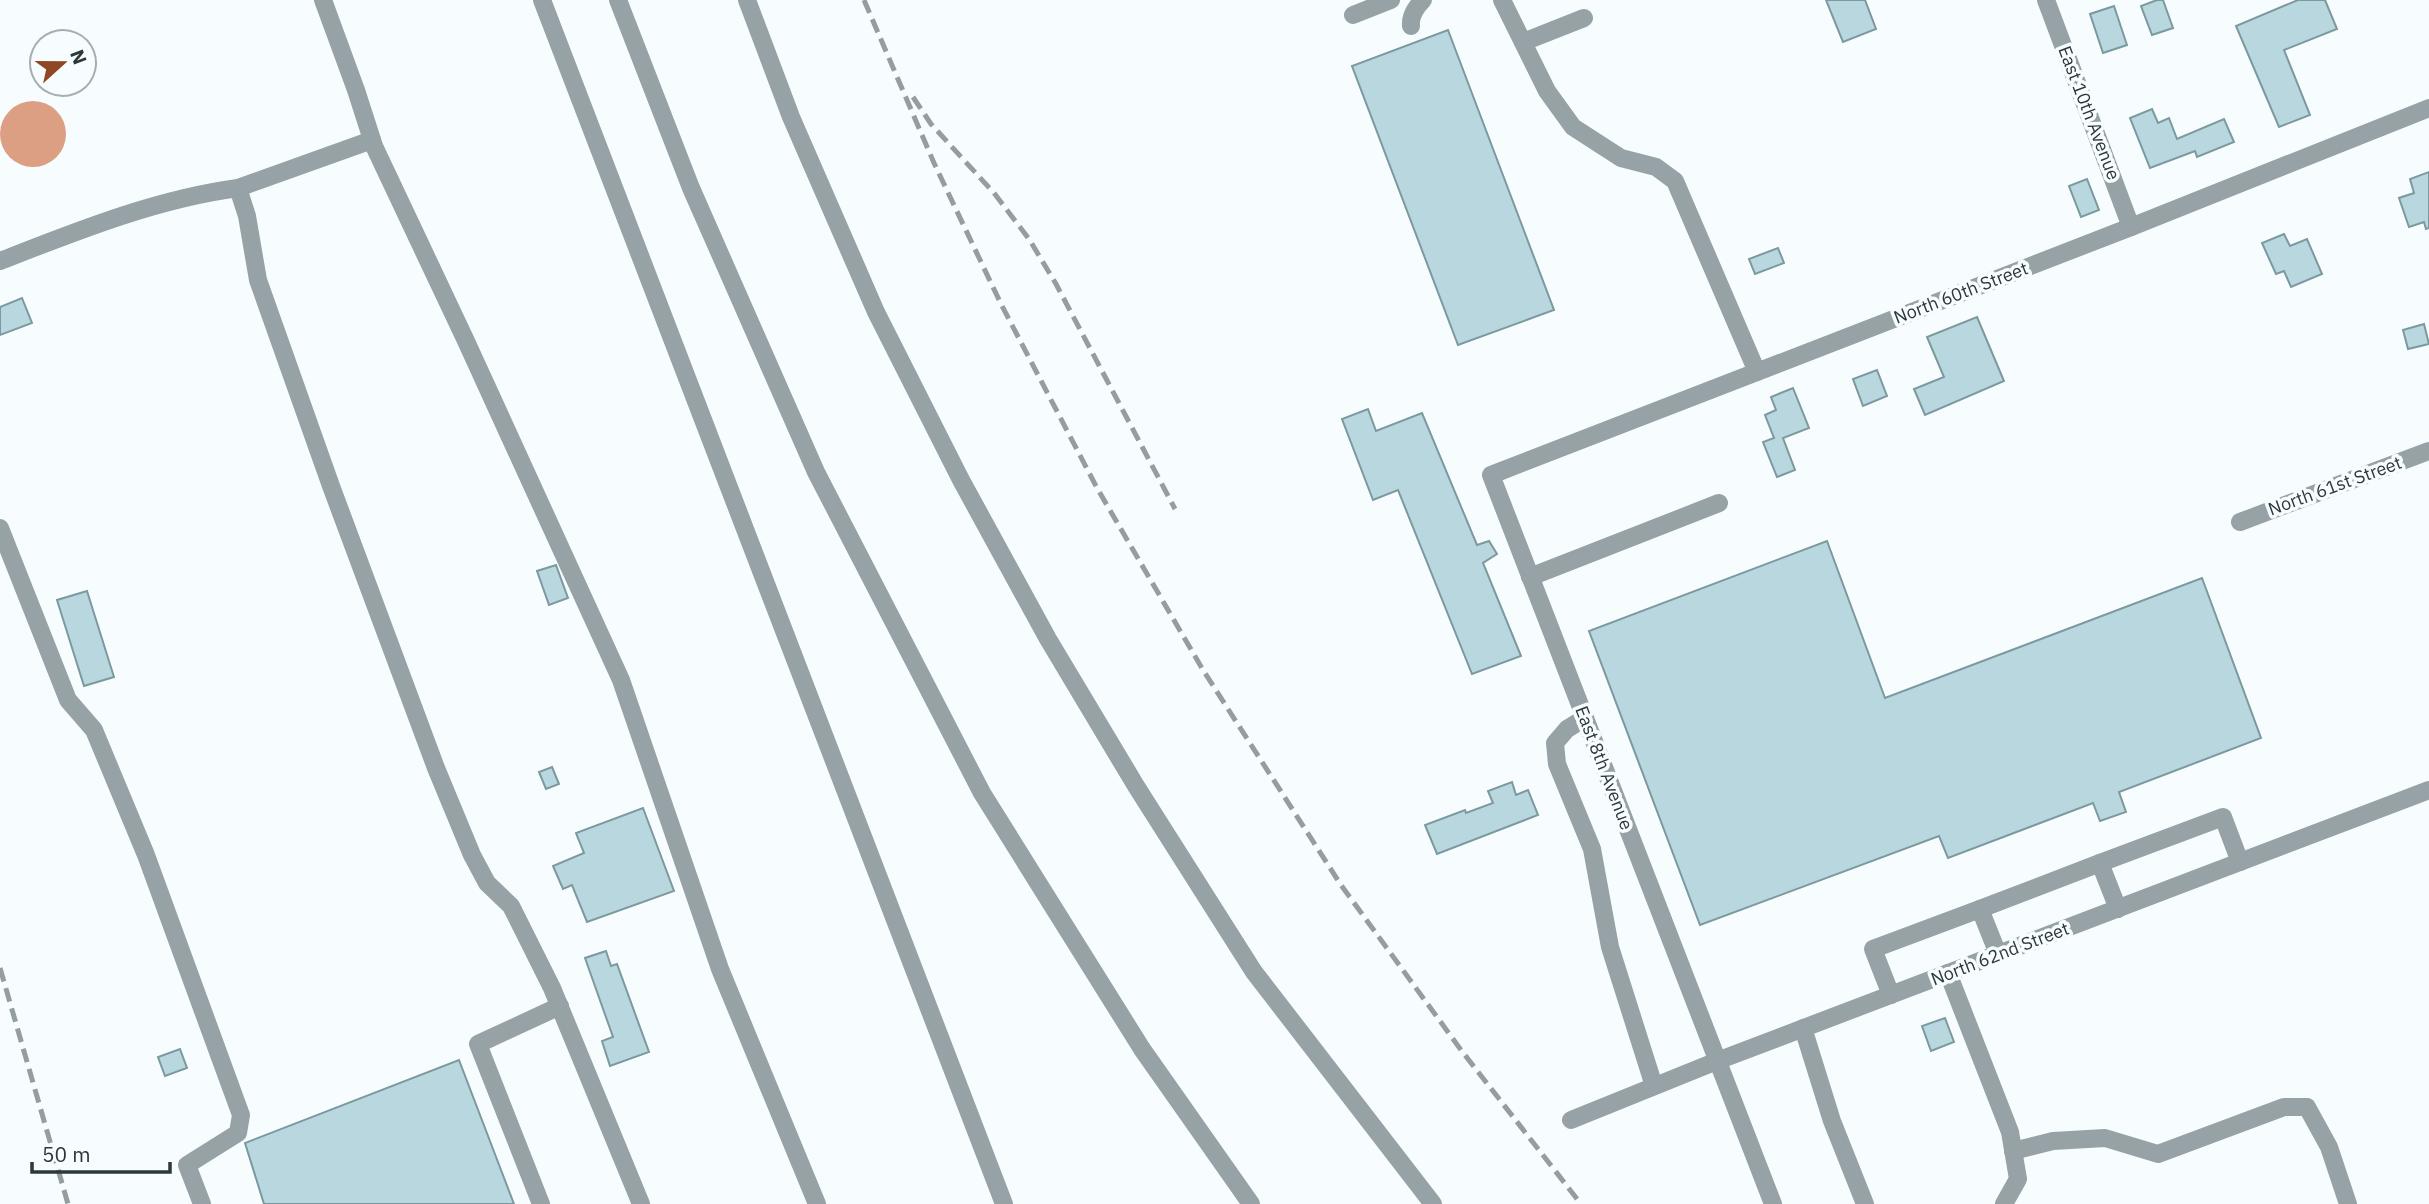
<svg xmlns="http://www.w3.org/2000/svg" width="2429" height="1204" font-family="'IBM Plex Sans',sans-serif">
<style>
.water{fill:#dc9f83}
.building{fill:#b9d7de;stroke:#7c999f;stroke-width:2}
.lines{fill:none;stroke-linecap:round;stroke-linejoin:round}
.minor{stroke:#96a2a5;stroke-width:18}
.rail{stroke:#949d9f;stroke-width:5;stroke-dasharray:14 7;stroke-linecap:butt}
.labels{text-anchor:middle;stroke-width:7;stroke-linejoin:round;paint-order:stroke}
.street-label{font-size:18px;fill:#2c383b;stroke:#f7fdfe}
</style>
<rect width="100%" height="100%" fill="#f7fdfe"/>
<circle class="water" cx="33" cy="134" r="33"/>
<g class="building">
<polygon points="1826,0 1865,0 1876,29 1843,42"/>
<polygon points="2157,0 2163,0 2173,28 2152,35 2141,6"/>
<polygon points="2298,0 2325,0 2337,29 2284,50 2310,115 2279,127 2236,26"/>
<polygon points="2114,6 2127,45 2103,53 2090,14"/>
<polygon points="1448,30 1554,310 1458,345 1352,66"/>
<polygon points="2152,109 2158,123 2169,118 2177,139 2224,119 2234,142 2197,157 2195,151 2150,168 2130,118"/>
<polygon points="2429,172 2429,228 2426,229 2424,222 2409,227 2399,198 2414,193 2410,179"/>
<polygon points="2087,179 2099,210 2081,217 2069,186"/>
<polygon points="2284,234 2290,246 2307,239 2322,274 2291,287 2284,271 2276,274 2262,243"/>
<polygon points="1778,248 1784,263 1755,274 1749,259"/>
<polygon points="22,298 32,323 0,335 0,307"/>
<polygon points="1977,317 2004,381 1925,415 1914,389 1944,377 1927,337"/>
<polygon points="2424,324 2429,344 2408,349 2403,330"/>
<polygon points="1877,370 1887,396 1863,406 1853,379"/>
<polygon points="1793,388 1809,428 1783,438 1795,470 1777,477 1763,442 1774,438 1765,415 1776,410 1771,397"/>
<polygon points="1368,409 1376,431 1422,413 1477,545 1489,541 1497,554 1483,563 1521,656 1472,674 1398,490 1373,500 1342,419"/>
<polygon points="1827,541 1885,698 2202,578 2261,738 2119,792 2126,812 2100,821 2093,803 1948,858 1939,836 1700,925 1589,631"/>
<polygon points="556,565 568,598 549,605 537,571"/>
<polygon points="87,591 114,677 84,686 57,600"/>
<polygon points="552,767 559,784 546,789 539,772"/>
<polygon points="1512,782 1516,795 1528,790 1538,815 1437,854 1425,825 1465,810 1466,813 1493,803 1488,791"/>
<polygon points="643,808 674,891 587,922 572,885 563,889 553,866 584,853 576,833"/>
<polygon points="606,951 611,966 617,964 649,1052 610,1066 602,1041 613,1037 585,958"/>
<polygon points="1945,1018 1954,1042 1931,1051 1922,1026"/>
<polygon points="180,1049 187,1068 165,1076 158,1057"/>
<polygon points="459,1060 514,1204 264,1204 245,1143"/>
</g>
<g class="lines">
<g class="minor">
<polyline points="323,0 356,90 374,146 466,341 621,680 720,969 817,1204"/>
<polyline points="542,0 1004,1204"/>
<polyline points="618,0 691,188 816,472 982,793 1142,1049 1251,1204"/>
<polyline points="747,0 791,117 876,312 961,480 1048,639 1136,786 1254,972 1433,1204"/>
<polyline points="1502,0 1547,91 1573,127 1621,158 1656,167 1675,181 1757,372"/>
<polyline points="2046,0 2131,227"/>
<polyline points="1353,15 1391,0"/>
<path d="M1411 26C1410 16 1416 7 1423 0"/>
<polyline points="1523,42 1584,18"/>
<polyline points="238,188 372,140"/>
<path d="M0 261C77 231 156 199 238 188L247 216 258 280 331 486 436 768 472 855 487 883 511 906 552 988 641 1204"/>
<polyline points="2240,522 2429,451"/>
<polyline points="0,528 68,700 94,730 146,855 241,1115 238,1133 187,1165 202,1204"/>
<polyline points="1530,577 1719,503"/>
<polyline points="1585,718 1567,729 1555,743 1557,764 1592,849 1610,947 1654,1086"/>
<polyline points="2100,863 2223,817 2240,862"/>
<polyline points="1980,909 2100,863 2118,909"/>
<polyline points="1948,973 2010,1132 2018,1179 2004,1204"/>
<polyline points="1891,995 1873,949 1980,909 1998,954"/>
<polyline points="1803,1028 1832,1121 1865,1204"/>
<polyline points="1571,1120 1717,1061 2429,790"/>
<polyline points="2013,1151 2053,1141 2105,1138 2158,1154 2284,1107 2307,1107 2329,1147 2348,1204"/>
<polyline points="541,1204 478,1044 560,1006"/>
<polyline points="1773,1204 1491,475 2131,227 2429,108"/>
</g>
<g class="rail">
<polyline points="864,0 934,163 1001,304 1097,488 1203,670 1341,885 1461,1050 1581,1204"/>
<polyline points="913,97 931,124 994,193 1029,239 1056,284 1175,509"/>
<polyline points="0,968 68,1204"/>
</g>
</g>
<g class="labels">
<g class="street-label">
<text transform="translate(2089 113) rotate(69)" y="6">East 10th Avenue</text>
<text transform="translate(1961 293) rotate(-21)" y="6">North 60th Street</text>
<text transform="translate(2335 486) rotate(-20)" y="6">North 61st Street</text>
<text transform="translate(1604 768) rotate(69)" y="6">East 8th Avenue</text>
<text transform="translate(2000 954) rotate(-21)" y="6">North 62nd Street</text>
</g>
</g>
<g transform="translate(63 63) rotate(69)"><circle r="33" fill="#f7fdfe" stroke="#a6aeb0" stroke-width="2"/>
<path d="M0-5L12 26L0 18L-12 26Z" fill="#8f4823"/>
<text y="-10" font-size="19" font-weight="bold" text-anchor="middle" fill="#2c383b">N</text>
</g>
<path d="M32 1162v10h138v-10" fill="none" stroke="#2c383b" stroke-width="3.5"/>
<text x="42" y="1162" font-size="21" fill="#2c383b" stroke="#f7fdfe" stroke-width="5" paint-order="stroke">50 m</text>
</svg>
